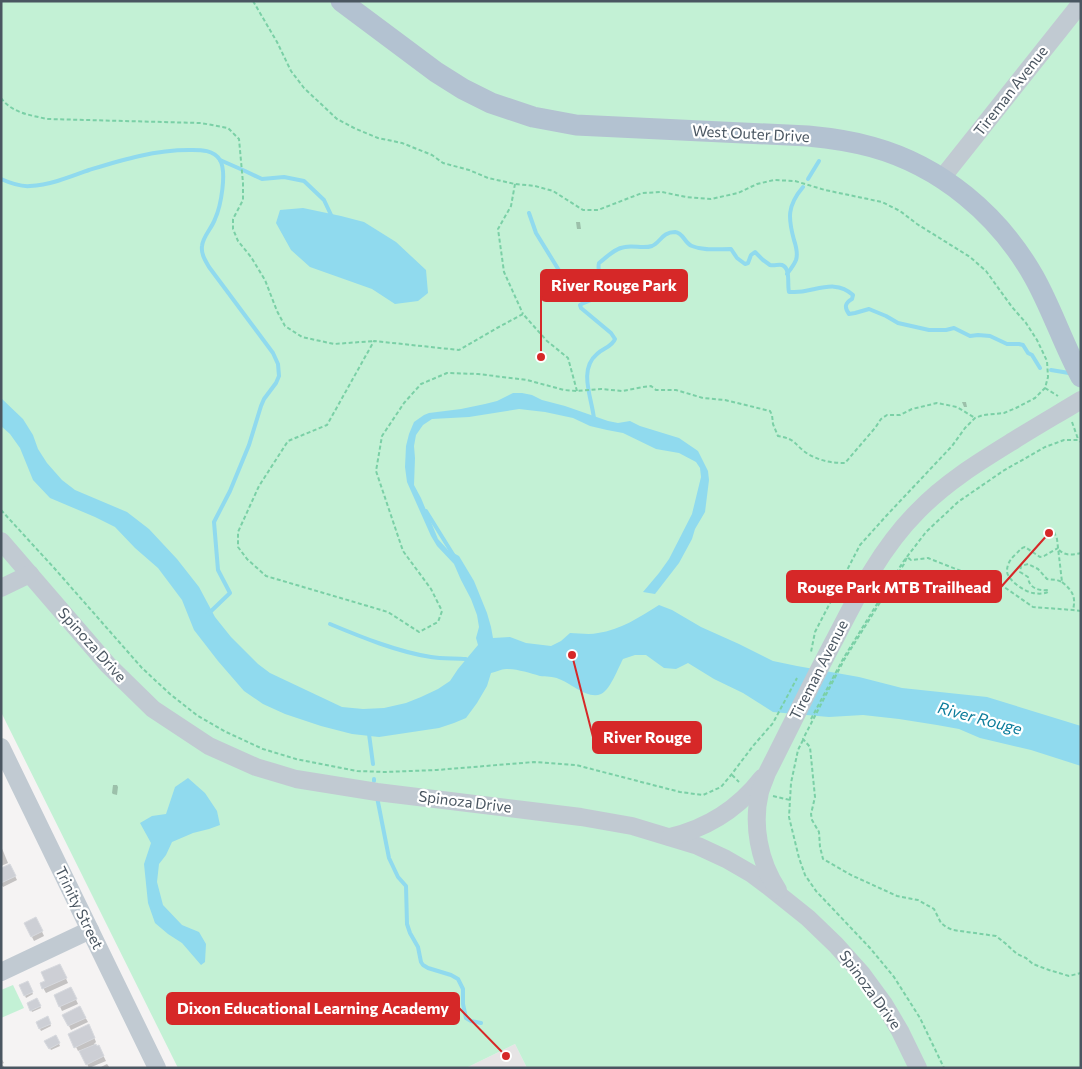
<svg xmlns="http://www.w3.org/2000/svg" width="1082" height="1069" font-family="Commissioner,sans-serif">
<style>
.education{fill:#e6e4e5}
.green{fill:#c3f1d5}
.water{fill:#90daee}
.shadow{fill:#0003}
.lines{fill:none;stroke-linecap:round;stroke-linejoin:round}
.stream{stroke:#90daee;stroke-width:4}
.building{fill:#cdcfd5;stroke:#d7d9de}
.path{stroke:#7ad0a6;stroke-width:2;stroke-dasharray:4 2.5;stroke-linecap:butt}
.minor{stroke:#c1cad2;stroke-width:18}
.major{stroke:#b3c2d1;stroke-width:21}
.labels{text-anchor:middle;stroke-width:4.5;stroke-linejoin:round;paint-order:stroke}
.street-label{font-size:15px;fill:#4a5661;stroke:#fff}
.water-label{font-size:16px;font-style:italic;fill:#0c7c9b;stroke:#fff}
.leader{fill:none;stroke:#d62828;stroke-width:2}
.callout-dot{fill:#d62828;stroke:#fff;stroke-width:2}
.callout{fill:#d62828;stroke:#d62828;stroke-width:2}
.callout-label{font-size:16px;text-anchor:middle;font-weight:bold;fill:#fff}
</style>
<rect width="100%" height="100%" fill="#f5f3f3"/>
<polygon class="education" points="515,1044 527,1068 466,1068"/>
<g class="green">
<polygon points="1,1 1081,1 1081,1068 527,1068 515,1044 466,1068 178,1068 1,712"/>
<polygon points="13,985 24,1008 1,1018 1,990"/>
</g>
<g class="water">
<polygon points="303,208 341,216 364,222 396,242 426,270 428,293 418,301 395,304 372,289 310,267 291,250 276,223 280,210"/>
<path d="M513 393H522L532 395 542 400 565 406 608 421 618 423 630 421 640 426 679 438 698 451 708 471 709 480 705 512 695 529 692 539 679 563 655 594 643 592 659 573 669 559 692 514 701 477 700 468 696 462 679 453 656 449 623 433 607 430 590 426 573 418 545 412 519 409 469 417 432 419 423 425 416 435 414 446 415 458 414 485 421 498 438 539 448 550 459 556 474 581 487 613 491 627 493 638 510 637 526 643 551 646 561 641 570 633C579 633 589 635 598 633 620 630 640 617 659 605L672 610 701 627 739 644 773 661 797 666 859 677 902 688 987 697 1081 726V766L1031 750 980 738 959 729 937 725 899 719 863 715 829 717 773 712 743 693 714 679 688 663 676 669 664 668 646 655H635L623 659C618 668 611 689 601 694 588 700 571 683 559 679 553 676 546 677 540 676 529 673 518 669 506 669 501 669 496 672 491 673L487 686 477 703 466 718 454 723 439 728 379 737 352 734 321 726 285 714 263 704 244 691 218 661 194 630 182 600 158 568 135 548 115 527 95 517 50 498 33 480 20 448 10 434 1 426V398L23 419 33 435 38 449 47 463 62 480 75 490 127 512 149 529 177 559 199 587 215 617 231 637 258 664 270 673 342 707 363 709 384 708 406 703 421 697 438 689 450 681 458 669 478 645 476 638 479 627 477 615 471 599 461 580 454 564 437 546 431 536 407 482 405 467 406 446 409 434 414 422 424 415 429 413 461 409 485 404 497 401Z"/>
<polygon points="188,778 205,793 217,811 220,825 209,829 193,833 172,842 166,855 159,864 157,882 163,905 182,925 199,932 206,944 205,962 201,965 182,943 168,934 155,923 148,903 144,864 151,843 140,823 152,816 166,814 175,787"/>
</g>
<g class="shadow">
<polygon points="576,222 580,222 581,229 577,229"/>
<polygon points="962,402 966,402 967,407 964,407"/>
<polygon points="1049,530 1053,536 1051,538 1047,531"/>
<polygon points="113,785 117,785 118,787 117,795 113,794 112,793"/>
<polygon points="1,846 8,863 1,866"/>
<polygon points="1,870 12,870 17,880 3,887 1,884"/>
<polygon points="38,923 44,936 34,941 32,937"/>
<polygon points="62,970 68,983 46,993 41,984 47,981"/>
<polygon points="27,983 33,994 26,998 21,986"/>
<polygon points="73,993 78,1004 62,1011 55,996"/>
<polygon points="37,1000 41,1008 32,1012 28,1004"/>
<polygon points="80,1008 88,1022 71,1030 64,1016"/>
<polygon points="48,1018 51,1026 41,1031 37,1023"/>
<polygon points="91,1030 96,1042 94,1044 96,1047 101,1051 106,1061 89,1068 80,1050 78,1051 76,1047"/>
<polygon points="56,1037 60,1046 51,1050 46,1042"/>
<polygon points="1,1058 4,1063 2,1064 5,1068 1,1068"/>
<polygon points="107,1064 110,1068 99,1068"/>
</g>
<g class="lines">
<g class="stream">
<polyline points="220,160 245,171 262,179 284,177 304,181 324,200 332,217"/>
<path d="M1 179C10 183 20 187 30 186 50 185 70 177 89 170 122 160 154 150 189 150 199 150 213 149 220 160 227 172 221 206 215 219 212 228 203 236 202 246 201 254 205 260 209 267L273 353 278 364 279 376 276 383 264 399 261 406 249 445 230 491 214 522 218 570 230 593 208 614"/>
<polyline points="808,179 819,161"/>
<polyline points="529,213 536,233 560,272 577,281 579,280 583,272 588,272 592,276 597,272"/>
<path d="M787 274C790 270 794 265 796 260 798 254 796 246 794 240 788 218 787 206 803 187"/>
<polyline points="1051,370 1069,373"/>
<path d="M594 419C592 398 578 370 597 354 603 348 612 347 615 339L611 333 581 308 580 305C584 302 590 301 595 298 607 290 596 274 599 263 607 257 615 248 625 247 634 245 643 249 652 246 660 243 662 232 675 232 684 233 684 243 692 246 704 251 718 249 731 249L737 258 745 264 748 263 751 255 755 252 763 260 770 265C774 266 779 264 782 265 791 268 787 285 789 292 794 292 800 292 805 291 822 288 838 281 853 295L852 299C845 303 844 307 849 314L855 313 869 309 886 316 898 323 929 330H946L954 328 970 336 978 335 990 336 1007 344H1019L1023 345 1028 353 1032 355 1040 368"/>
<polyline points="426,511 454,556"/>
<path d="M330 624C361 637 398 652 431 657 442 659 455 658 466 659"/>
<polyline points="369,734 373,764"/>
<polyline points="374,779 374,781"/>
<polyline points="377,797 389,858 398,877 406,886 407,924 410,933 418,947 421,962 423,965 428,968 451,975 458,979 463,989 463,1004 466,1018 471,1021 481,1023"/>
</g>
</g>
<g class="building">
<polygon points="10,864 16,876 1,883 1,868"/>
<polygon points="36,917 43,931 31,937 24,923"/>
<polygon points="60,964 67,978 42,989 40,983 45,981 41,972"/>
<polygon points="28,981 33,992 24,996 19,985"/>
<polygon points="71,987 77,999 59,1007 54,995"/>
<polygon points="37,998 41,1006 30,1011 27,1003"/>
<polygon points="80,1006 86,1018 68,1026 62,1015"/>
<polygon points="48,1016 51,1024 39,1029 36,1022"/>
<polygon points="89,1024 95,1038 74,1048 68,1034"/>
<polygon points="56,1035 60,1043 49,1049 44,1041"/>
<polygon points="96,1044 97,1046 99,1045 104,1056 86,1065 79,1051"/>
</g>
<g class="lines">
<g class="path">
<polyline points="253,1 277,42 291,71 304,88 337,119 356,129 378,138 402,143 432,155 443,163 469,170 488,178 515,184 535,186 553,191 583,210 598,210 642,193 662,192 686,197 711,199 738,193 757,184 774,180 795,181 825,190 882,202 900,211 917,224 970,257 986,271 1012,307 1026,323 1037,340 1047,361 1048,377 1045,388 1035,398 1016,408 1004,413 983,415 975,418 965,428 952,446 887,515 860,545 815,632 811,652"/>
<path d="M1 98C12 113 30 115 47 119L201 123 228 128 239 139 243 183V200L233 219V229L238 241 251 257 265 280 277 311 285 326 302 337 334 344 374 341"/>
<polyline points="515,184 511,206 498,229 504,272 523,314"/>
<polyline points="1045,388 1058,396"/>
<path d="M577 391 568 358 547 341 523 314 497 328 459 350 374 341 327 425 288 441 259 486 238 532V547L247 559 266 576 388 612 419 632 438 622 442 611 431 589 403 551 376 471 382 436 404 403 421 384 447 373 478 374 527 380 564 390 577 391 601 389 622 391 643 387 651 386 656 390H676L703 398 725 400 770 411 772 415 773 424 778 436C797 439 794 445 808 454 820 461 832 463 845 463L875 428 881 419 887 415H900L912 409 937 403 957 407 975 418"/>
<polyline points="1072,422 1078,439"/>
<polyline points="1,510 55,569 142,668 170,694 198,716 226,732 263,749 296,759 357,771 385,772 437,770 534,762 576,765 680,792 703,795 721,787 731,775 753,746 773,723 797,678"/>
<path d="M1054 532 1057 539 1062 582 1057 580 1047 579 1038 569 1028 564 1021 566 1020 572 1028 577C1029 588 1038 591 1048 590V592C1044 594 1038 594 1033 593 1025 592 1007 580 1007 571 1007 564 1011 558 1016 554 1020 550 1021 548 1025 547L1040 557 1044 556 1058 548"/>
<path d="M1059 550C1065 556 1073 555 1081 553"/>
<path d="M1062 582C1073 591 1076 597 1073 610"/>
<polyline points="1081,611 1073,610 1033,607 994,580 971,575 928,558 911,560 907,557 904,564 844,660 803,739 810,747 815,797 811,814 812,820 819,832 820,847 823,859 851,875 897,896 918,900 934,909 941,923 946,927 953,930 996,936 1005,943 1017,954 1026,958 1033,964 1049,970 1069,976 1081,973"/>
<polyline points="811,719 843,659 903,562 926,532 958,502 1003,471 1045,447 1064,440 1078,440 1081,442"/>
<polyline points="803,740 798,750 791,783 789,817 799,858 805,875 816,891 870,948 894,977 920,1018 944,1068"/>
<polyline points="732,775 739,782"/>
<polyline points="773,796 790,800"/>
</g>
<g class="minor">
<polyline points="942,178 1081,3"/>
<polyline points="1,541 108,665 153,709 209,746 256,767 296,779 377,792 581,817 632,826 698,846 726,859 752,874 768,886 808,918 836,945 862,974 884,1004 900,1031 918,1068"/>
<polyline points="1,588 30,574"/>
<polyline points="1,747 157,1068"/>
<path d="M670 837C708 828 738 809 762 778"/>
<path d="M778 890C759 862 752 824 760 792 762 785 765 779 767 773 790 728 812 682 836 637 859 592 882 547 918 511 946 482 979 462 1013 441 1035 427 1058 414 1081 400"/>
<polyline points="1,972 90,930"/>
</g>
<path class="major" d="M341 1 436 72 463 89 491 103 533 117 576 125 808 136C829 138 851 141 872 147 941 166 999 215 1034 277 1052 309 1063 344 1081 377"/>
</g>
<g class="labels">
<g class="street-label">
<text transform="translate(1011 91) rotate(-52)" y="5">Tireman Avenue</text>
<text transform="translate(751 134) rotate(3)" y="5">West Outer Drive</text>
<text transform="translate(92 645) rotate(48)" y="5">Spinoza Drive</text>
<text transform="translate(819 670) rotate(-63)" y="5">Tireman Avenue</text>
<text transform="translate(465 802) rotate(7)" y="5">Spinoza Drive</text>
<text transform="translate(79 908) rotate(64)" y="5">Trinity Street</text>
<text transform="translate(870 990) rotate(54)" y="5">Spinoza Drive</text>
</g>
<g class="water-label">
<text transform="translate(980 718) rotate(15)" y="6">River Rouge</text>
</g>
</g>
<path class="leader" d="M541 357L541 286M1049 533L1001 587M572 655L593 737M506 1056L459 1008"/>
<g class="callout-dot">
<circle cx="541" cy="357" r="5"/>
<circle cx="1049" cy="533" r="5"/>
<circle cx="572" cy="655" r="5"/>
<circle cx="506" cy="1056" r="5"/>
</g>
<g class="callout">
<rect x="541" y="270" width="146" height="31" rx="5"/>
<rect x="787" y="571" width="214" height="31" rx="5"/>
<rect x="593" y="722" width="108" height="31" rx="5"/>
<rect x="167" y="993" width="292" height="31" rx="5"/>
</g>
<g class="callout-label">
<text x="614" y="291">River Rouge Park</text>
<text x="894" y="593">Rouge Park MTB Trailhead</text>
<text x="647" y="743">River Rouge</text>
<text x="313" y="1014">Dixon Educational Learning Academy</text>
</g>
<rect width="1082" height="1069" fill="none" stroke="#4a5661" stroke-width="5"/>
</svg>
